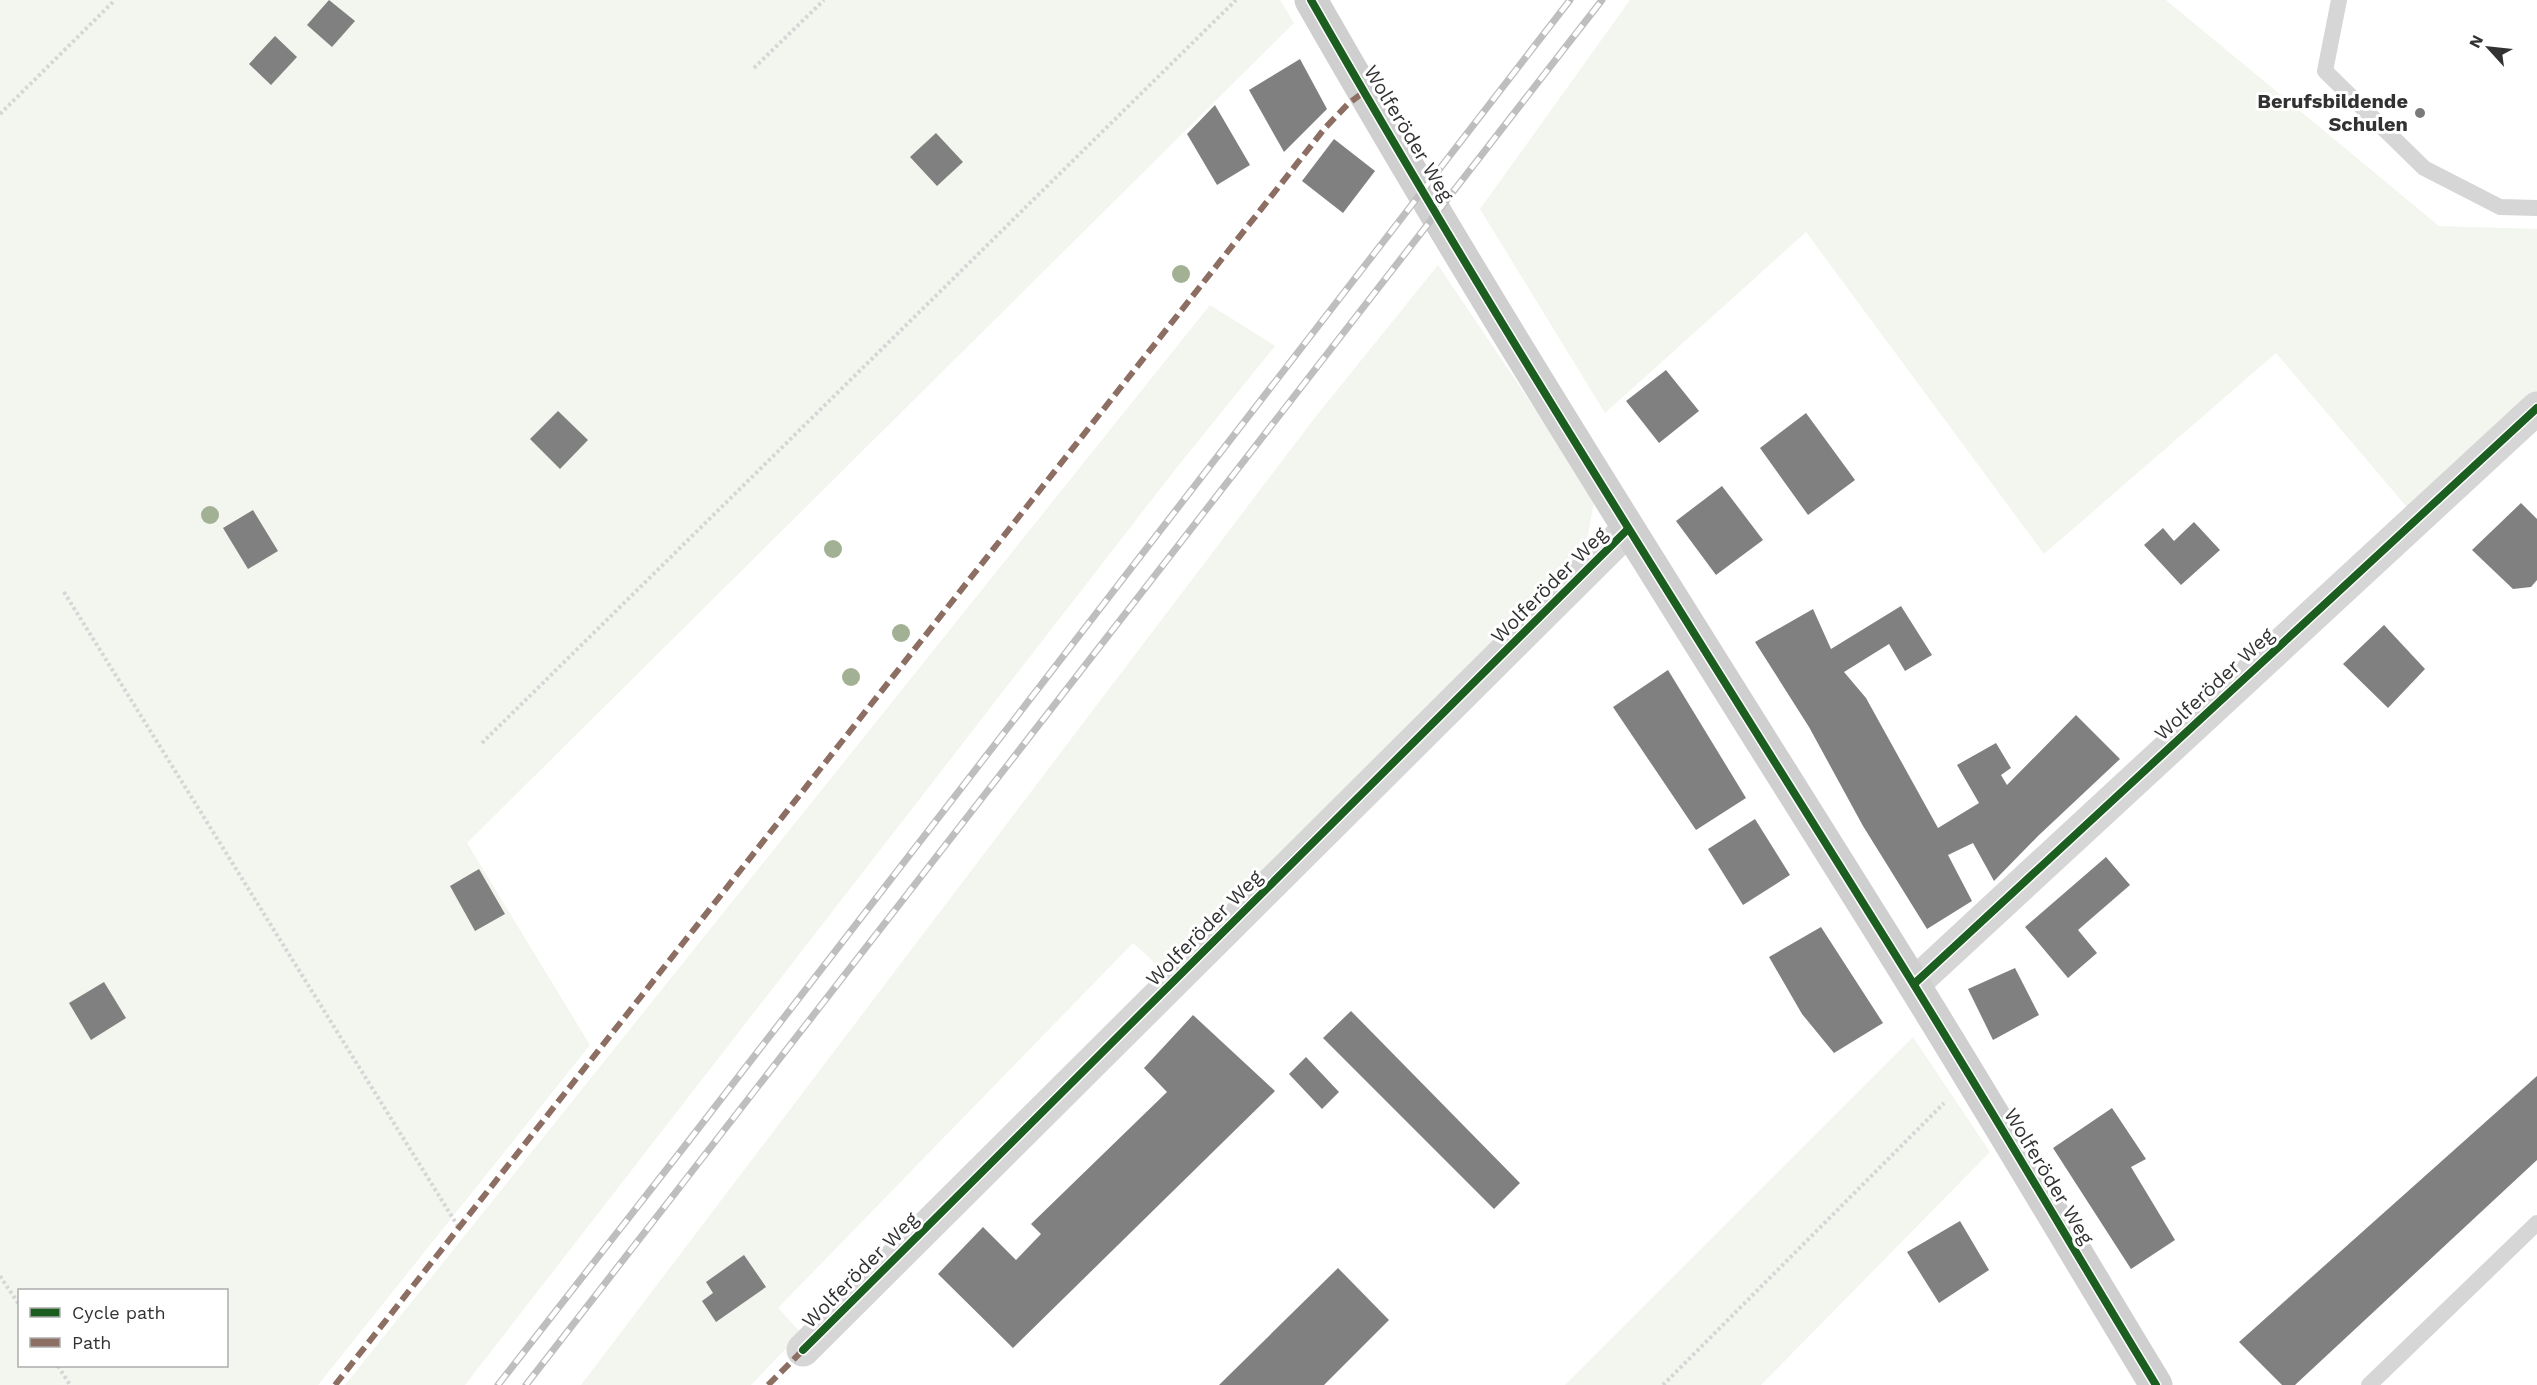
<svg xmlns="http://www.w3.org/2000/svg" width="2537" height="1385" font-family="'Work Sans',sans-serif">
<style>
.green{fill:#f2f6ee;fill-rule:evenodd}
.building{fill:#808080}
.lines{fill:none;stroke-linecap:round;stroke-linejoin:round}
.path{stroke:#d6d6d6;stroke-width:4;stroke-dasharray:3 3;stroke-linecap:butt}
.lane{stroke:#d6d6d6;stroke-width:16}
.street{stroke:#d6d6d6;stroke-width:33}
.secondary{stroke:#cfcfcf;stroke-width:33}
.rail-casing{stroke:#bebebe;stroke-width:7}
.rail{stroke:#fff;stroke-width:4.5;stroke-dasharray:14;stroke-linecap:butt}
.quiet{stroke:#8d6e63;stroke-width:6;stroke-dasharray:12 6;stroke-linecap:butt}
.cycleway-casing{stroke:#fff;stroke-width:11}
.cycleway{stroke:#1b5e20;stroke-width:8}
.tree{fill:#a2b193}
.poi-dot{fill:#7a7a7a;stroke:#fff;stroke-width:2}
.labels{text-anchor:middle;stroke-width:6;stroke-linejoin:round;paint-order:stroke}
.poi-label{font-size:20px;font-weight:bold;fill:#323232;stroke:#fff;text-anchor:end}
.street-label{font-size:20px;fill:#323232;stroke:#fff}
</style>
<rect width="100%" height="100%" fill="#fff"/>
<g class="green">
<path d="M0 0H1280L1294 23 467 843 590 1045 318 1385H0ZM20 1290H226V1366H20Z"/>
<polygon points="1630,0 2166,0 2439,226 2537,229 2537,422 2422,525 2276,353 2044,554 1806,232 1605,413 1480,209"/>
<polygon points="1438,265 1595,498 1585,550 1165,972 1133,943 778,1308 801,1333 751,1385 581,1385 1313,420"/>
<polygon points="1210,305 1275,346 1174,471 465,1385 345,1385"/>
<polygon points="1913,1037 1990,1152 1761,1385 1565,1385"/>
</g>
<g class="building">
<polygon points="329,0 355,21 332,47 307,25"/>
<polygon points="275,36 297,57 271,85 249,64"/>
<polygon points="1300,59 1327,109 1284,152 1249,90"/>
<polygon points="1215,105 1250,165 1217,185 1187,134"/>
<polygon points="936,133 963,162 937,186 910,157"/>
<polygon points="1334,139 1375,171 1343,213 1302,181"/>
<polygon points="1666,370 1699,411 1659,443 1626,401"/>
<polygon points="558,411 588,440 560,469 530,439"/>
<polygon points="1806,413 1855,480 1808,515 1760,448"/>
<polygon points="1722,486 1763,540 1716,575 1676,521"/>
<polygon points="2521,503 2537,519 2537,580 2531,587 2513,589 2472,550"/>
<polygon points="253,510 278,551 248,569 223,528"/>
<polygon points="2194,522 2220,550 2181,585 2144,545 2163,528 2174,541"/>
<polygon points="1901,606 1932,655 1905,671 1889,644 1844,672 1866,698 1938,828 1979,803 1957,765 1996,743 2011,768 2001,775 2007,785 2076,715 2120,759 2038,836 1994,881 1973,843 1948,855 1972,901 1927,929 1863,826 1809,727 1755,642 1813,609 1831,649"/>
<polygon points="2384,625 2425,669 2388,708 2343,664"/>
<polygon points="1668,670 1746,798 1696,830 1613,707"/>
<polygon points="1755,819 1790,875 1743,905 1708,849"/>
<polygon points="2106,857 2130,885 2078,930 2097,953 2068,978 2025,927"/>
<polygon points="479,869 505,914 475,931 450,886"/>
<polygon points="1821,927 1883,1023 1834,1053 1802,1014 1769,957"/>
<polygon points="2015,968 2039,1015 1993,1040 1968,989"/>
<polygon points="104,982 126,1018 91,1040 69,1003"/>
<polygon points="1351,1011 1520,1183 1494,1209 1323,1038"/>
<polygon points="1193,1015 1275,1091 1013,1348 938,1274 983,1227 1016,1260 1041,1234 1031,1224 1167,1092 1144,1068"/>
<polygon points="1306,1057 1339,1092 1322,1109 1289,1074"/>
<polygon points="2537,1076 2537,1160 2295,1385 2282,1385 2239,1342"/>
<polygon points="2112,1108 2146,1159 2131,1167 2175,1240 2131,1269 2053,1148"/>
<polygon points="1960,1221 1989,1270 1939,1303 1907,1252"/>
<polygon points="744,1255 766,1287 716,1322 702,1301 713,1293 706,1282"/>
<polygon points="1338,1268 1389,1320 1324,1385 1219,1385"/>
</g>
<g class="lines">
<g class="path">
<polyline points="754,68 824,0"/>
<polyline points="0,114 115,0"/>
<polyline points="64,592 459,1228"/>
<polyline points="482,743 1236,0"/>
<polyline points="0,1276 20,1306"/>
<polyline points="58,1366 70,1385"/>
<polyline points="1663,1385 1944,1103"/>
</g>
<g class="lane">
<polyline points="2339,0 2325,71 2424,168 2500,207 2537,208"/>
<polyline points="2369,1385 2537,1223"/>
</g>
<g class="street">
<polyline points="1914,984 2537,408"/>
<polyline points="803,1350 1628,529"/>
</g>
<path class="secondary" d="M1311 0C1501 333 1709 655 1911 980 1994 1114 2074 1250 2156 1385"/>
<defs>
<g id="rail">
<polyline points="498,1385 684,1147 1570,0"/>
<polyline points="526,1385 1602,0"/>
</g>
</defs>
<use href="#rail" class="rail-casing"/>
<use href="#rail" class="rail"/>
<g class="quiet">
<polyline points="335,1385 1325,128 1348,104 1364,92"/>
<polyline points="768,1385 803,1350"/>
</g>
<defs>
<g id="cycleway">
<path d="M1311 0C1501 333 1709 655 1911 980 1994 1114 2074 1250 2156 1385"/>
<polyline points="1914,984 2537,408"/>
<polyline points="803,1350 1628,529"/>
</g>
</defs>
<use href="#cycleway" class="cycleway-casing"/>
<use href="#cycleway" class="cycleway"/>
</g>
<g class="tree">
<circle cx="1181" cy="274" r="9"/>
<circle cx="210" cy="515" r="9"/>
<circle cx="833" cy="549" r="9"/>
<circle cx="901" cy="633" r="9"/>
<circle cx="851" cy="677" r="9"/>
</g>
<circle class="poi-dot" cx="2420" cy="113" r="6"/>
<g class="labels">
<g class="poi-label">
<text x="2408" y="108">Berufsbildende<tspan x="2408" dy="23">Schulen</tspan></text>
</g>
<g class="street-label">
<text transform="translate(1409 133) rotate(59)" y="7">Wolferöder Weg</text>
<text transform="translate(1549 585) rotate(-45)" y="7">Wolferöder Weg</text>
<text transform="translate(2214 684) rotate(-43)" y="7">Wolferöder Weg</text>
<text transform="translate(1204 928) rotate(-45)" y="7">Wolferöder Weg</text>
<text transform="translate(2049 1176) rotate(59)" y="7">Wolferöder Weg</text>
<text transform="translate(860 1270) rotate(-45)" y="7">Wolferöder Weg</text>
</g>
</g>
<rect x="18" y="1289" width="210" height="78" fill="#ffffff" stroke="#adadad" stroke-width="1.5"/>
<rect x="30" y="1308" width="30" height="9" fill="#1b5e20" stroke="#adadad" stroke-width="1.5"/>
<text x="72" y="1319" font-size="18" fill="#323232">Cycle path</text>
<rect x="30" y="1338" width="30" height="9" fill="#8d6e63" stroke="#adadad" stroke-width="1.5"/>
<text x="72" y="1349" font-size="18" fill="#323232">Path</text>
<g transform="translate(2489 48) rotate(297)" stroke="#ffffff" stroke-width="4.5" paint-order="stroke">
<path d="M0-4.5L10 22L0 15L-10 22Z" fill="#323232"/>
<text y="-9" font-size="16" font-weight="bold" text-anchor="middle" fill="#323232">N</text>
</g>
</svg>
